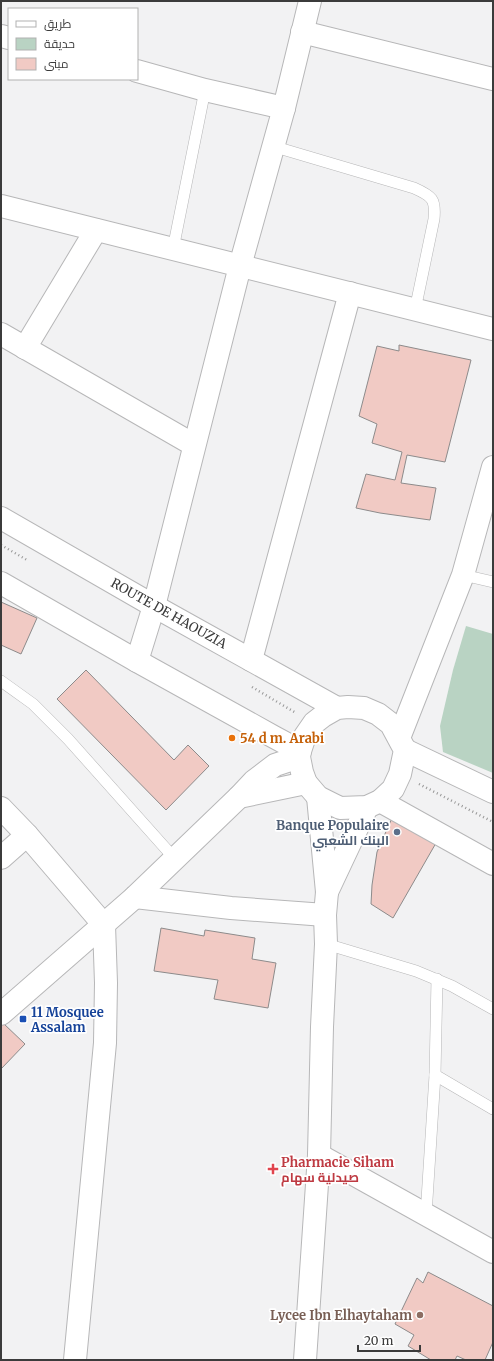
<svg xmlns="http://www.w3.org/2000/svg" width="494" height="1361" font-family="Merriweather,Cairo,serif">
<style>
.green{fill:#b9d3c3}
.building{fill:#f1cac4;stroke:#8d8b8b}
.lines{fill:none;stroke-linecap:round;stroke-linejoin:round}
.lane-casing{stroke:#b7b7b8;stroke-width:12}
.street-casing{stroke:#b7b7b8;stroke-width:24}
.secondary-casing{stroke:#b7b7b8;stroke-width:24}
.path{stroke:#979797;stroke-width:2.5;stroke-dasharray:1 3;stroke-linecap:butt}
.lane{stroke:#fff;stroke-width:11}
.street{stroke:#fff;stroke-width:22}
.secondary{stroke:#fff;stroke-width:22}
.food-dot{fill:#e8710a;stroke:#fff;stroke-width:1.5}
.service-dot{fill:#5c6f8a;stroke:#fff;stroke-width:1.5}
.transit-dot{fill:#1a4fb4;stroke:#fff;stroke-width:1.5}
.health-dot{fill:#e0444e;stroke:#fff;stroke-width:1.5}
.education-dot{fill:#8d6e63;stroke:#fff;stroke-width:1.5}
.labels{text-anchor:middle;stroke-width:3.5;stroke-linejoin:round;paint-order:stroke}
.street-label{font-size:13px;fill:#3b3b3b;stroke:#fff}
.food-label{font-size:13px;font-weight:bold;fill:#c56008;stroke:#fff;text-anchor:start}
.service-label{font-size:13px;font-weight:bold;fill:#4e5e75;stroke:#fff;text-anchor:end}
.transit-label{font-size:13px;font-weight:bold;fill:#164399;stroke:#fff;text-anchor:start}
.health-label{font-size:13px;font-weight:bold;fill:#be3a42;stroke:#fff;text-anchor:start}
.education-label{font-size:13px;font-weight:bold;fill:#785e54;stroke:#fff;text-anchor:end}
</style>
<rect width="100%" height="100%" fill="#f2f2f3"/>
<polygon class="green" points="466,626 493,634 493,773 443,752 440,726 453,670"/>
<g class="building">
<polygon points="399,345 471,360 445,462 407,455 401,483 436,488 430,520 380,513 356,508 366,474 395,480 402,452 372,443 377,424 359,416 377,346 399,351"/>
<polygon points="1,602 37,618 21,654 1,645"/>
<polygon points="86,670 174,760 188,745 209,766 166,810 57,699"/>
<polygon points="392,818 436,843 393,918 371,904 372,885 377,852"/>
<polygon points="161,928 204,936 205,930 255,938 252,959 276,963 268,1008 214,999 218,980 154,971"/>
<polygon points="3,1023 25,1044 1,1069 1,1025"/>
<polygon points="428,1272 493,1306 493,1342 485,1360 466,1360 457,1356 455,1360 431,1360 408,1346 414,1335 395,1324 417,1278 423,1283"/>
</g>
<g class="lines">
<defs>
<g id="lane">
<path d="M272 146 414 188C432 196 436 199 434 219L415 310"/>
<polyline points="173,249 205,90"/>
<polyline points="463,575 493,582"/>
<polyline points="1,681 33,704 68,739 175,859"/>
<polyline points="326,944 416,971 452,986 493,1009"/>
<polyline points="435,1075 493,1109"/>
<polyline points="426,1215 435,1075 437,979"/>
</g>
<g id="street">
<polyline points="302,32 493,79"/>
<polyline points="1,36 9,38"/>
<polyline points="137,71 205,90 284,108"/>
<polyline points="1,206 493,329"/>
<polyline points="1,334 194,445"/>
<polyline points="25,348 96,230"/>
<polyline points="251,660 350,293"/>
<polyline points="137,661 154,606 240,266 284,108 310,1"/>
<polyline points="399,738 463,575 493,467"/>
<polyline points="239,797 306,783"/>
<polyline points="1,808 27,835 104,925 106,983 105,1043 75,1360"/>
<polyline points="1,858 27,835"/>
<polyline points="135,897 231,908 325,915"/>
<polyline points="1,1014 135,897 239,797 254,781 275,765 299,757"/>
<polyline points="319,1155 493,1252"/>
</g>
<g id="secondary">
<polyline points="1,518 154,606 337,708"/>
<polyline points="1,583 137,661 274,737 300,751"/>
<polygon points="348,707 364,708 378,714 391,724 405,750 400,774 393,789 380,801 367,807 340,808 318,797 306,783 302,772 299,757 300,751 305,736 314,723 323,716 337,708"/>
<polyline points="405,750 493,792"/>
<polyline points="380,801 493,864"/>
<polyline points="327,892 367,807"/>
<polyline points="305,1360 319,1155 322,1027 326,944 325,915 327,892 318,797"/>
</g>
</defs>
<use href="#lane" class="lane-casing"/>
<use href="#street" class="street-casing"/>
<use href="#secondary" class="secondary-casing"/>
<g class="path">
<polyline points="1,545 27,560"/>
<polyline points="252,687 296,713"/>
<polyline points="419,784 493,822"/>
</g>
<use href="#lane" class="lane"/>
<use href="#street" class="street"/>
<use href="#secondary" class="secondary"/>
</g>
<circle class="food-dot" cx="232" cy="738" r="4"/>
<circle class="service-dot" cx="397" cy="832" r="4"/>
<rect class="transit-dot" x="19" y="1015" width="8" height="8" rx="2"/>
<path class="health-dot" d="M271 1163h4v4h4v4h-4v4h-4v-4h-4v-4h4z"/>
<circle class="education-dot" cx="420" cy="1315" r="4"/>
<g class="labels">
<g class="street-label">
<text transform="translate(169 613) rotate(29)" y="5">ROUTE DE HAOUZIA</text>
</g>
<g class="food-label">
<text x="240" y="743">54 d m. Arabi</text>
</g>
<g class="service-label">
<text x="389" y="830">Banque Populaire<tspan x="389" dy="15">البنك الشعبي</tspan></text>
</g>
<g class="transit-label">
<text x="31" y="1017">11 Mosquee<tspan x="31" dy="15">Assalam</tspan></text>
</g>
<g class="health-label">
<text x="281" y="1167">Pharmacie Siham<tspan x="281" dy="15">صيدلية سهام</tspan></text>
</g>
<g class="education-label">
<text x="412" y="1320">Lycee Ibn Elhaytaham</text>
</g>
</g>
<rect width="494" height="1361" fill="none" stroke="#3b3b3b" stroke-width="4"/>
<rect x="8" y="8" width="130" height="72" fill="#ffffff" stroke="#b1b1b1"/>
<rect x="16" y="21" width="20" height="6" fill="#ffffff" stroke="#b1b1b1"/>
<text x="44" y="28" font-size="12" fill="#3b3b3b">طريق</text>
<rect x="16" y="38" width="20" height="12" fill="#b9d3c3" stroke="#b1b1b1"/>
<text x="44" y="48" font-size="12" fill="#3b3b3b">حديقة</text>
<rect x="16" y="58" width="20" height="12" fill="#f1cac4" stroke="#b1b1b1"/>
<text x="44" y="68" font-size="12" fill="#3b3b3b">مبنى</text>
<path d="M358 1345v6h62v-6" fill="none" stroke="#3b3b3b" stroke-width="2"/>
<text x="364" y="1345" font-size="12" fill="#3b3b3b" stroke="#ffffff" stroke-width="3" paint-order="stroke">20 m</text>
</svg>
